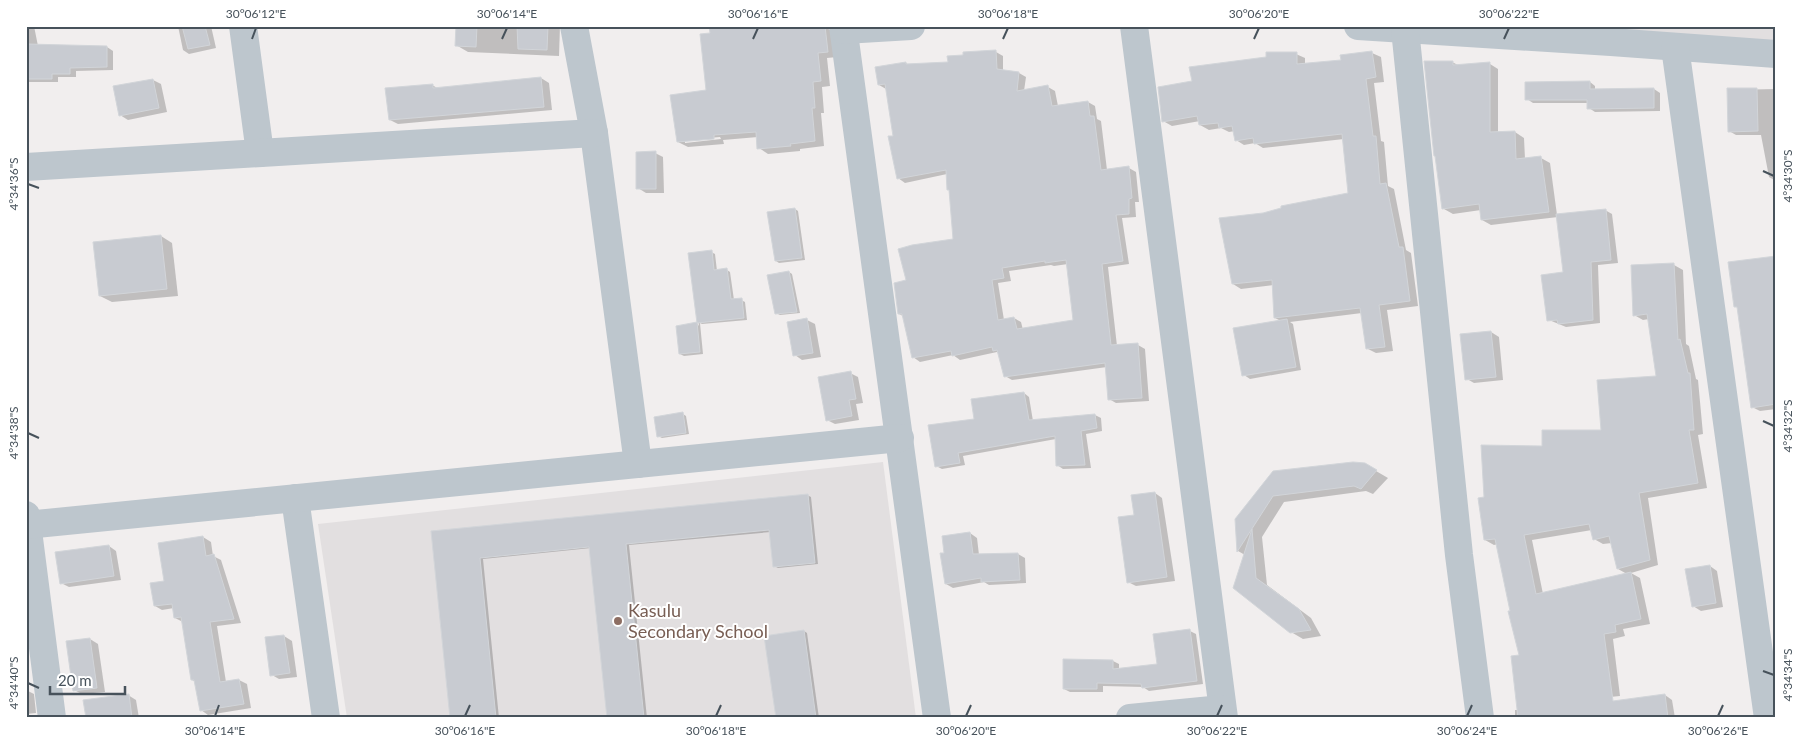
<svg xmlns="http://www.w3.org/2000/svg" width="1802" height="744" font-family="Lato,sans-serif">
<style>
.education{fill:#e2dfe0}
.shadow{fill:#0003;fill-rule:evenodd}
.building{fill:#c8cbd1;stroke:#d2d5d9;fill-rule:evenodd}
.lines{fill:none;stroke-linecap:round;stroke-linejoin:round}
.minor{stroke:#bdc6cd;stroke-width:28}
.ticks{fill:none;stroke:#47525b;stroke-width:2}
.education-dot{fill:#8d6e63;stroke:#fff;stroke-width:2}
.labels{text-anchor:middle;stroke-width:4;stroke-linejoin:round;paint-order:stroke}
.education-label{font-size:18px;fill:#785e54;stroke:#fff;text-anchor:start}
.neatline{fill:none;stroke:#47525b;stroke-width:2}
.ticks-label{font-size:12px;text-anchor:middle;fill:#47525b}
</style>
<rect width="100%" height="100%" fill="#f1eeee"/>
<g class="education">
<polygon points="1381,26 1776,26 1776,53"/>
<polygon points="883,462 916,718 347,718 318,524"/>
</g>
<g class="shadow">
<polygon points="26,26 34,26 38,46 107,47 113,51 113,70 76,71 76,77 58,77 58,82 26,82"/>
<polygon points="178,26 211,26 216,48 189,54 183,50"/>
<polygon points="457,26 560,26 559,56 468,52 456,45"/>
<path d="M825 27 835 33 837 57 827 58 830 86 822 87 824 113H821L824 146 800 149V151L768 154 759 148 758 137 723 140 724 144 688 147 678 142 707 91ZM720 137 721 139 685 143V140Z"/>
<path d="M996 52 1003 56V71L1019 73 1026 77 1024 91 1048 87 1055 91 1058 106 1088 102 1095 106 1097 119 1101 121 1107 170 1129 168 1136 172 1139 202H1135L1136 217 1122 218 1129 264 1108 267 1117 346 1138 345 1145 349 1149 401 1116 403 1109 399 1107 367 1012 380 1005 376 999 353 997 352 960 360 953 355 920 362 913 357 903 316 899 314 907 282 955 240 947 174 905 183 898 178 894 137 886 89 879 85 906 63 909 65 949 63ZM1068 264 1075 321 1023 330 1021 322 1014 318 1004 320 998 283 1011 281 1009 271 1051 265 1054 266Z"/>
<polygon points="1372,53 1381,57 1384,82 1374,83 1381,141 1384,142 1388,186 1394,189 1406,250 1411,253 1418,306 1387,310 1393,351 1376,353 1368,349 1362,313 1290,322 1293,324 1301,370 1250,379 1244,375 1281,321 1275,318 1273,285 1241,289 1233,284 1263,214 1349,194 1344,139 1263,148 1255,143 1244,145 1236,140 1235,131 1229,132 1221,128 1209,130 1200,125 1200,121 1172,126 1163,121 1193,82 1296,54 1305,58 1305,65 1342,61"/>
<polygon points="1452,62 1458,65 1490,64 1498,69 1498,133 1515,132 1524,138 1525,159 1541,158 1550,163 1557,215 1605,210 1612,214 1618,263 1598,265 1600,323 1566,327 1549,320 1564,273 1558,217 1491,225 1482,220 1481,210 1453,214 1444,209"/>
<polygon points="541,78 549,83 552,110 398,124 390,120 432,85 439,89"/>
<polygon points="153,80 161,84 167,112 128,120 120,115 115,87"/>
<polygon points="1590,82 1595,86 1595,90 1654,89 1660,93 1660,111 1595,112 1589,108 1589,103 1533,103 1527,99"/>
<polygon points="1776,89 1776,181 1769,177 1761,135 1736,135 1729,131 1728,90"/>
<polygon points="655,153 663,157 664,193 646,193 638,188"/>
<polygon points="795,209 798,211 805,260 779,263 776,261"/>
<polygon points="161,236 172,243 178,296 112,302 100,296"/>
<polygon points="711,252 715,254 717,271 727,270 730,272 734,300 741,300 745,302 747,320 702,324 700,323 703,354 684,356 680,354 697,323 699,326 689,254"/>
<polygon points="1776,257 1776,409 1760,411 1752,407 1738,308 1735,306"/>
<path d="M1674 265 1683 270 1686 344 1689 346 1696 379 1698 380 1703 434 1698 435 1707 488 1648 498 1658 565 1631 573 1640 578 1650 624 1623 629 1625 636 1613 639 1620 696 1579 700 1581 718H1515V710H1518L1520 656 1498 544 1494 545 1485 540 1486 498 1543 447 1603 431 1657 377 1649 319 1643 320 1634 315ZM1592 530 1594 539 1603 544 1612 543 1618 569 1627 574 1543 594 1532 540Z"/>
<polygon points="789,272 792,274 800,313 780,315 776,313"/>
<polygon points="807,320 815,324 821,357 802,360 795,355"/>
<polygon points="1491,332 1499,337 1503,380 1474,383 1467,379"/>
<polygon points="850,373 858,377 863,403 856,404 859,420 835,424 827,420"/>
<polygon points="1024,393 1029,397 1033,421 1095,415 1101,418 1102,431 1086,434 1091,468 1063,469 1057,465 1056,439 963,456 965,465 942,469 936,466 975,420"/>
<polygon points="683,414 686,416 689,434 662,438 658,436"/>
<polygon points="1364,464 1388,478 1373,494 1366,491 1284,502 1262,537 1267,585 1311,618 1321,636 1303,639 1291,632 1234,587 1245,555 1238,551 1236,519 1273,472"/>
<polygon points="1155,493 1162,498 1175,581 1136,586 1128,582 1136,516"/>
<polygon points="807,495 811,497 818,564 778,568 774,566 771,532 629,545 647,718 608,718 591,548 483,559 499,718 452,718 432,532"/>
<polygon points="970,533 977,538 979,555 1018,554 1025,558 1026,583 989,585 984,582 953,588 946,584 945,554"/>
<polygon points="203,537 211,542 213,556 221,560 241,623 217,626 226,682 239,680 247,684 251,708 208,715 201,710 196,682 192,680 183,622 175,618 174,608 162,610 155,606 165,582"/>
<polygon points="109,546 116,551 121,580 69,587 61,583"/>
<polygon points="1710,566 1717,571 1723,607 1701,611 1693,606"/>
<polygon points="804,631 807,633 819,718 778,718"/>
<polygon points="1190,631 1196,634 1203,684 1149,691 1143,687 1103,686 1103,692 1070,692 1064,689 1064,660 1113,661 1119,664 1119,669 1158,665"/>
<polygon points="284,636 292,641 297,677 279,679 272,675"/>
<polygon points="90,639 98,644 105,692 82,694 74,690"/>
<polygon points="26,690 34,694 36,713 26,714"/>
<polygon points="128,695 136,700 139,718 87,718"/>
<polygon points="1665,695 1672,700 1675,718 1631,718 1629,700"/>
</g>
<g class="building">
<polygon points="182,26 205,26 210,45 188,49"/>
<polygon points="456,26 477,26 476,47 455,46"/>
<polygon points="517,26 548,26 547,50 518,49"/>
<polygon points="709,26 825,26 828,52 818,53 821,81 813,82 815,108 812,108 815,141 790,144 791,146 757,149 756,132 714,135 714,139 677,142 670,95 706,90 700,34 710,33"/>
<polygon points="27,44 107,46 107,67 70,68 70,74 52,74 52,79 27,79"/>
<path d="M996 50 997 69 1019 72 1017 91 1048 85 1052 106 1088 101 1090 116H1094L1101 170 1129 166 1132 198 1129 199V214L1116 215 1123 261 1102 264 1111 345 1138 343 1142 398 1108 400 1105 363 1004 377 997 350 993 351 992 347 952 356 951 351 912 358 902 314H898L894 283 906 280 898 249 912 245 953 239 949 190H947L946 170 897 179 888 136H893L885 84 878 85 875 67 906 62V64L948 62 947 56 963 55V52ZM1066 260 1073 320 1017 329 1014 317 998 320 992 280 1004 278 1002 268 1045 261V263Z"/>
<polygon points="1372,51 1376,77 1366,79 1373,136 1376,136 1380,184 1386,183 1399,247 1403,247 1410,301 1379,305 1385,347 1366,349 1360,308 1274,318 1272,280 1232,284 1219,218 1263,213 1281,208 1281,206 1348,193 1342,134 1254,144 1253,138 1235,141 1232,126 1219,128 1218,123 1199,125 1197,116 1162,122 1158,87 1192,81 1189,67 1266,57 1266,52 1297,52 1297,64 1341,60 1340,55"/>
<polygon points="1424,61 1453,61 1453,65 1490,62 1490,132 1515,131 1516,159 1541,156 1549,212 1481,220 1479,204 1442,209 1435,156 1434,156"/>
<polygon points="541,77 544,107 389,120 385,88 433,84 433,88"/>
<polygon points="153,79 159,108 119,116 113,86"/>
<polygon points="1590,81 1590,89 1654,88 1654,108 1587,109 1587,100 1525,100 1525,82"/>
<polygon points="1727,88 1757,88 1758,131 1728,132"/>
<polygon points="656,151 656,189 636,189 636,152"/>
<polygon points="795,208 802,258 775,261 767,212"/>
<polygon points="1606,209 1611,260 1591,262 1593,320 1558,324 1557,320 1547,321 1541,275 1563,272 1556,214"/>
<polygon points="161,235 167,289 99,296 93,242"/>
<polygon points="712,250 714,270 727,268 731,299 742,298 744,318 697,323 688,253"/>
<polygon points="1776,256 1776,404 1751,408 1737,307 1734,307 1728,262"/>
<polygon points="1674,263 1678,340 1680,339 1688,373 1690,373 1694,430 1689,430 1698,483 1639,493 1650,560 1617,569 1609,536 1593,540 1589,524 1524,535 1536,594 1631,572 1641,619 1615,625 1616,632 1604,634 1613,701 1665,694 1668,718 1579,716 1518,718 1511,656 1519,655 1508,611 1510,611 1495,539 1484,540 1478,498 1484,497 1481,445 1542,446 1542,430 1601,430 1597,380 1656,376 1647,314 1633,316 1631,265"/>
<polygon points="789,271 797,312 775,314 767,275"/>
<polygon points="807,318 813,353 793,356 787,322"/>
<polygon points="1287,319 1296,367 1242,376 1233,328"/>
<polygon points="697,322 700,352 679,354 676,326"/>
<polygon points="1491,331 1496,377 1465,380 1460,334"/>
<polygon points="851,371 856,399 849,400 852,416 826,421 818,377"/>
<polygon points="1024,392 1029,420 1095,414 1097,428 1081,431 1085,465 1056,466 1055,436 958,453 960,463 935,467 928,425 974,419 971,399"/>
<polygon points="683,412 686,433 657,437 654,417"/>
<polygon points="1353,462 1365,463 1377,470 1361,489 1354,486 1273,496 1237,552 1235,519 1273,471"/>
<polygon points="1155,492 1167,577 1127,583 1118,517 1134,515 1131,495"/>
<polygon points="808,494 815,563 773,567 769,530 626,544 644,718 607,718 589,547 480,558 496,718 450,718 431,531"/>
<polygon points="1252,529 1256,578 1299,609 1311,630 1290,633 1233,588"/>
<polygon points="970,532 973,554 1018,553 1020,580 981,582 981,578 945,584 940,553 944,553 942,536"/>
<polygon points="203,536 206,556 214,554 234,619 210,622 220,682 239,679 244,704 200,711 194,680 191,680 181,617 174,618 172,604 154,606 150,583 164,581 158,543"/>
<polygon points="109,545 114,576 60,584 55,552"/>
<polygon points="1710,565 1716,603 1692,607 1685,569"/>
<polygon points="1190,629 1197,681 1142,688 1141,684 1097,683 1097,689 1063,689 1063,659 1113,660 1113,669 1157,664 1153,634"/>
<polygon points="804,630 816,718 776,718 764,636"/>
<polygon points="284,635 290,673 270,676 265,637"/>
<polygon points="90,638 97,688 73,691 66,641"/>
<polygon points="129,694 132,718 86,718 83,700"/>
</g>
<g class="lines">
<g class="minor">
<polyline points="243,26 260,153"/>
<polyline points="574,26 594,133 638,464"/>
<polyline points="843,26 937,718"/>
<polyline points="1134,26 1224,718"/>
<polyline points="1358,26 1611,42 1776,54"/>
<polyline points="1405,29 1459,555 1480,718"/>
<polyline points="844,30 911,26"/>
<polyline points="1675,47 1768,718"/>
<polyline points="26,167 594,133"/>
<polyline points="295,498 326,718"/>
<polyline points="26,515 52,718"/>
<polyline points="26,525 900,438"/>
<polyline points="1130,718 1222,709"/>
</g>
</g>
<path class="ticks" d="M252 39 256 28M502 39 507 28M753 39 758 28M1003 39 1008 28M1254 39 1259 28M1504 39 1509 28M1763 171 1774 176M28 184 39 188M1763 421 1774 426M28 433 39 438M1763 671 1774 675M28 683 39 688M215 716 219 705M465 716 470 705M716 716 721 705M966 716 971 705M1217 716 1222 705M1467 716 1472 705M1718 716 1723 705"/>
<circle class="education-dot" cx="618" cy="621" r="5"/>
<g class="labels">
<g class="education-label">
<text x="628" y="617">Kasulu<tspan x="628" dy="21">Secondary School</tspan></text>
</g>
</g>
<rect width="1802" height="744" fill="none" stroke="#ffffff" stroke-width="55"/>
<path d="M50 686v8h75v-8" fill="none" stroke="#47525b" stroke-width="2.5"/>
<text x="58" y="686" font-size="15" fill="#47525b" stroke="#ffffff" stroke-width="4" paint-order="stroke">20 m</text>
<rect x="28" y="28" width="1746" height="688" class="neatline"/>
<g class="ticks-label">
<text x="256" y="18">30°06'12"E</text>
<text x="507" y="18">30°06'14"E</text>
<text x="758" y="18">30°06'16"E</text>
<text x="1008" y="18">30°06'18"E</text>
<text x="1259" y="18">30°06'20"E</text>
<text x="1509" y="18">30°06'22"E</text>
<text transform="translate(1788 176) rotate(-90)" y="4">4°34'30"S</text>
<text transform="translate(14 184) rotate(-90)" y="4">4°34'36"S</text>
<text transform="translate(1788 426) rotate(-90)" y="4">4°34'32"S</text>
<text transform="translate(14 433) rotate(-90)" y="4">4°34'38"S</text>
<text transform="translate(1788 675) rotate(-90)" y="4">4°34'34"S</text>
<text transform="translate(14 683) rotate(-90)" y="4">4°34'40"S</text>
<text x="215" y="735">30°06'14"E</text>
<text x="465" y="735">30°06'16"E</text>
<text x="716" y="735">30°06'18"E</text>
<text x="966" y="735">30°06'20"E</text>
<text x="1217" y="735">30°06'22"E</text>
<text x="1467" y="735">30°06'24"E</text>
<text x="1718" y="735">30°06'26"E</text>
</g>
</svg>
